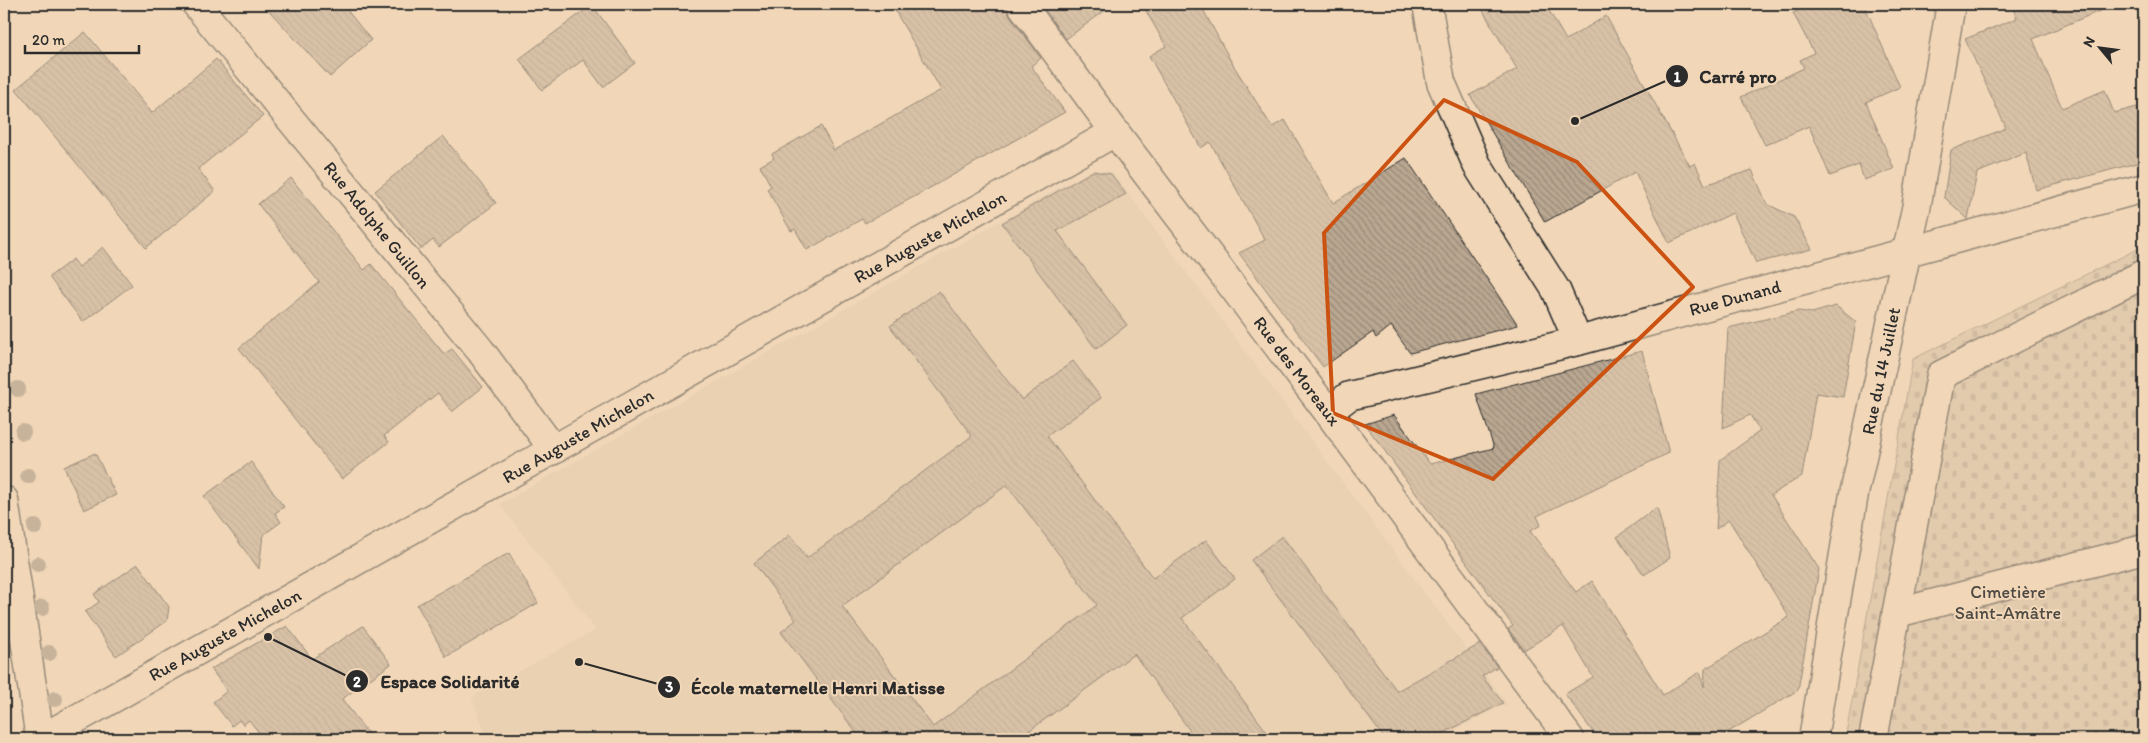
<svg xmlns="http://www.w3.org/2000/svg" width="2148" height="743" font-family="Itim,sans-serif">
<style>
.built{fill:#e0c9ac}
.cemetery{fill:url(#cemetery-stones);stroke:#7e7366}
.building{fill:url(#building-back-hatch);stroke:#2b2b2b;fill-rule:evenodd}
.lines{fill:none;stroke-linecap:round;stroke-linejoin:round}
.minor-casing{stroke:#2b2b2b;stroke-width:31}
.minor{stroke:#f1d7b8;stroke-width:28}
.tree{fill:#968877}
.marked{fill:none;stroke:#cc5211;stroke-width:4;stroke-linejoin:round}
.labels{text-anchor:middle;stroke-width:4;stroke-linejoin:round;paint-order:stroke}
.street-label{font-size:18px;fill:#2b2b2b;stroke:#f1d7b8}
.park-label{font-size:18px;fill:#4c4842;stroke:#f1d7b8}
.leader{fill:none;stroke:#2b2b2b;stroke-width:2}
.callout-dot{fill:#2b2b2b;stroke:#f1d7b8;stroke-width:2}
.mark-label{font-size:15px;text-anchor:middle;font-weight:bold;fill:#fff}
.callout-label{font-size:19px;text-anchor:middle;font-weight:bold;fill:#2b2b2b;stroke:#f1d7b8;stroke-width:4;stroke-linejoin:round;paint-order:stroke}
</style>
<defs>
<pattern id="cemetery-stones" width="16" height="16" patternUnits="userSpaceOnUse" patternTransform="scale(1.25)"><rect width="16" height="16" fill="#d0bba0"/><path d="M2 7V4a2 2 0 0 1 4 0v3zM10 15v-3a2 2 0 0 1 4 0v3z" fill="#a99883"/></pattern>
<pattern id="building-back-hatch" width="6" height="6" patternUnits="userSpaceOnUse" patternTransform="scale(1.25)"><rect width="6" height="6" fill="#baa791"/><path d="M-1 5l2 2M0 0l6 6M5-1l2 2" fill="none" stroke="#978877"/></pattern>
</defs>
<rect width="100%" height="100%" fill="#f1d7b8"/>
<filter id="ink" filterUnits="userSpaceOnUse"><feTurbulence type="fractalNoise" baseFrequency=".02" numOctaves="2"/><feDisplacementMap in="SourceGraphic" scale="10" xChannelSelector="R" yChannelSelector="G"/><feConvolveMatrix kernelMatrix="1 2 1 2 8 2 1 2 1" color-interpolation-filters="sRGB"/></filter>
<g filter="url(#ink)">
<polygon class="built" points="1091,170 1112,172 1507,704 1437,739 488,739 472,697 596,630 500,504"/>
<polygon class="cemetery" points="2144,246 2144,739 1845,739 1913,359"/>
<g class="building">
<polygon points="263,4 342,4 371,40 330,77"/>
<polygon points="891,4 1006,4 1008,13 1041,58 1031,66 1065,112 912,198 865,223 862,219 807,250 795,229 791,231 767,189 771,186 760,166 774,158 772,154 821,126 834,150 941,90"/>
<polygon points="1040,4 1114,4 1066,39"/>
<polygon points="1142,4 1200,4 1232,63 1272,127 1285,120 1333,203 1406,158 1518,325 1410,353 1391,326 1376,338 1373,332 1323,367 1239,253 1265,240 1210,142 1201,148 1149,56 1166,46"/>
<polygon points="1479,4 1545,4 1566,40 1606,16 1690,166 1695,163 1705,185 1752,170 1767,204 1794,217 1812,249 1756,263 1733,213 1669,243 1635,172 1545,222 1470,95 1517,69"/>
<polygon points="1813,4 1864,4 1900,87 1866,102 1894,169 1864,180 1859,165 1830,176 1809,126 1765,145 1741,97 1804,68 1800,60 1814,53 1793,13"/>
<polygon points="2011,4 2116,4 2033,39 2062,108 2105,90 2114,113 2137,107 2144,133 2144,161 2036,190 2026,153 1977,173 1968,219 1944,197 1951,150 2006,128 1965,39 2017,18"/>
<polygon points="592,5 635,63 603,87 583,60 542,90 519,59"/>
<polygon points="85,32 152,113 216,59 263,116 198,169 215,191 146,248 16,89"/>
<polygon points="443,136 496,203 439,247 433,240 421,249 375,191"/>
<polygon points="1093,171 1111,174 1126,194 1057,231 1127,325 1096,349 1002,223"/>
<polygon points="291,178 364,270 371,264 444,354 452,349 483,387 452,412 438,393 384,436 389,442 342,479 239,348 319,282 258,204"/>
<polygon points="103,247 132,285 83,322 49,277 73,259 79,267"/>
<path d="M939 291 1022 400 1073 361 1101 398 1047 436 1153 578 1206 540 1235 579 1182 618 1272 739H1196L1134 654 1018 739H861L781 632 796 620 754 563 790 535 807 558 972 436 890 326ZM1007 485 1097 605 933 727 842 606Z"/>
<polygon points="1836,306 1856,322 1843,397 1816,393 1802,476 1771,495 1819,569 1798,690 1717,739 1598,739 1565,694 1593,677 1563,626 1524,650 1508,629 1513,626 1365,424 1394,415 1430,464 1494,448 1476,394 1642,351 1669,453 1537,516 1541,525 1530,531 1576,592 1592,581 1663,695 1700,672 1704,687 1705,669 1789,617 1729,520 1716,529 1720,460 1760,431 1750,415 1723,428 1728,328 1799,311 1812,313"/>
<polygon points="95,453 116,495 84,510 64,467"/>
<polygon points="251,462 284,507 275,513 281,522 263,535 259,569 204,496"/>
<polygon points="1657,507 1670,558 1644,575 1617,537"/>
<polygon points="1282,536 1397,691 1480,644 1497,667 1482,676 1503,703 1432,739 1385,739 1251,560"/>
<polygon points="509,553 538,603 446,657 417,605"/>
<polygon points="138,564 169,607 167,621 116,656 85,612 99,602 94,594"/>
<polygon points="287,626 312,659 363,626 391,664 342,699 372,739 264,739 249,720 243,725 239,720 232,726 213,702 227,691 211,669"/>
</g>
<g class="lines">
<defs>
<g id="minor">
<polyline points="196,4 480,350 554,450"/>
<polyline points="1021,4 1115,132 1328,412 1570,739"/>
<polyline points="1427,4 1441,82 1477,165 1556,290 1578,341"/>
<polyline points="1328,412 1349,396 1578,341 2144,188"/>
<polyline points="4,500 40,739"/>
<polyline points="1897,613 2144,549"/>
<polyline points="41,739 1115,132"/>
<polyline points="1813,739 1854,494 1916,209 1951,4"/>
<polyline points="1873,739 1941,375 2144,274"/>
</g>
</defs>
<use href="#minor" class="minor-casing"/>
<use href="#minor" class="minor"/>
</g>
<g class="tree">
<circle cx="18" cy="389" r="8"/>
<circle cx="23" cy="432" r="8"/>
<circle cx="28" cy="476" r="8"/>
<circle cx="35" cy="527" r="8"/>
<circle cx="38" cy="564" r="8"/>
<circle cx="42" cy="608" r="8"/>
<circle cx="49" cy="653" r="8"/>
<circle cx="55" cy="699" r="8"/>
</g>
</g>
<path d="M0 0H2148V743H0ZM1444 100 1577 162 1693 287 1493 479 1333 413 1324 233Z" fill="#f1d7b8" fill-opacity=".55" fill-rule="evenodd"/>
<path class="marked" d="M1444 100 1577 162 1693 287 1493 479 1333 413 1324 233Z"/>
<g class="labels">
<g class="street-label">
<text transform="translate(377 225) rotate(51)" y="6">Rue Adolphe Guillon</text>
<text transform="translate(930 237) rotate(-29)" y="6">Rue Auguste Michelon</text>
<text transform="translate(1735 298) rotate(-15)" y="6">Rue Dunand</text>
<text transform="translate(1297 371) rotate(53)" y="6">Rue des Moreaux</text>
<text transform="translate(1881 371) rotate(-78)" y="6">Rue du 14 Juillet</text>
<text transform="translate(578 436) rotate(-30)" y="6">Rue Auguste Michelon</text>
<text transform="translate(225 635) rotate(-29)" y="6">Rue Auguste Michelon</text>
</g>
<g class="park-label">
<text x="2008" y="598">Cimetière<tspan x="2008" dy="21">Saint-Amâtre</tspan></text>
</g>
</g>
<path class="leader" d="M1575 121L1677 76M268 637L357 681M579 662L669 687"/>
<g class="callout-dot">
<circle cx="1575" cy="121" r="5"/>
<circle cx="268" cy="637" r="5"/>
<circle cx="579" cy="662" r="5"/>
<circle cx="1677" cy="76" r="12"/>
<circle cx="357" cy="681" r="12"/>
<circle cx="669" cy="687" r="12"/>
</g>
<g class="mark-label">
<text x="1677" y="82">1</text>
<text x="357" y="687">2</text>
<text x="669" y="692">3</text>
</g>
<g class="callout-label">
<text x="1738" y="83">Carré pro</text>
<text x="450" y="688">Espace Solidarité</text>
<text x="818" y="694">École maternelle Henri Matisse</text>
</g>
<rect width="2148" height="743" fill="none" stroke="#f1d7b8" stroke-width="20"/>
<rect x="10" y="10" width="2128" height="723" fill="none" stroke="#2b2b2b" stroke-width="2" filter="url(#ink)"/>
<g transform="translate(2100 48) rotate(299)" stroke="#f1d7b8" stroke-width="4" paint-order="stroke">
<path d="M0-4L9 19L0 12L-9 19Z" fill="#2b2b2b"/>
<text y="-8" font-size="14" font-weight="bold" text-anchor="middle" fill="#2b2b2b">N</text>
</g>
<path d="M25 45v8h114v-8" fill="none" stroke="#2b2b2b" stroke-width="2.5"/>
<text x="32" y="45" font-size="15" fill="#2b2b2b" stroke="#f1d7b8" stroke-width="4" paint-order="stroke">20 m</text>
</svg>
